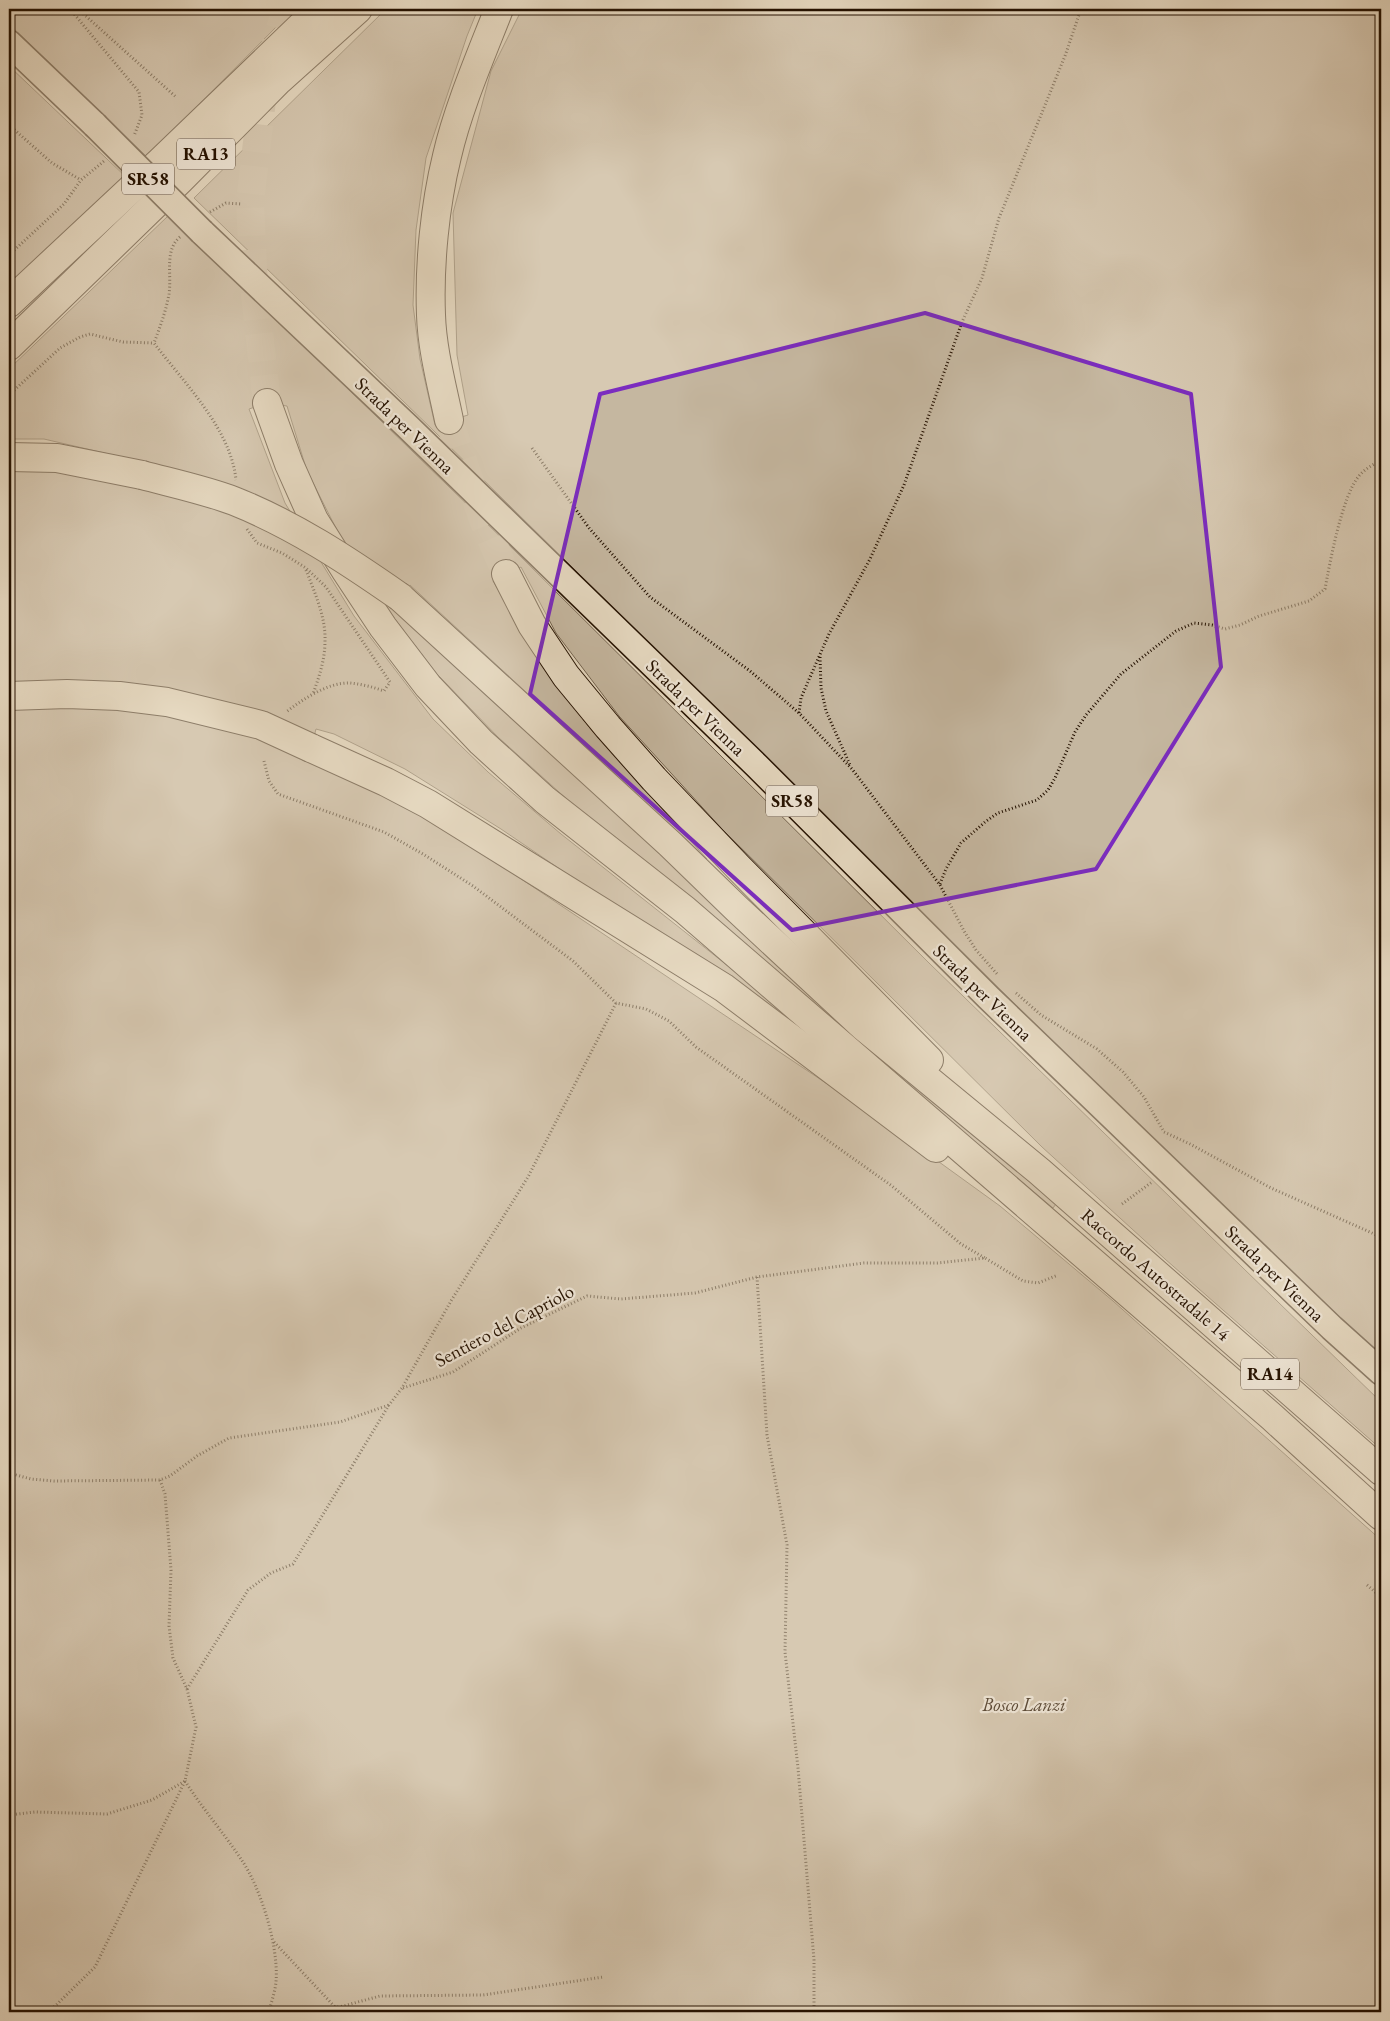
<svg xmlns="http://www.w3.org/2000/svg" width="1390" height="2021" font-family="'EB Garamond',serif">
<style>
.green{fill:#c5b7a0;stroke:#746450}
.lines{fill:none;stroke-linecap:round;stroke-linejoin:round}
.motorway-tunnel{stroke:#c9bba4;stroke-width:28;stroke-dasharray:28 14;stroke-linecap:butt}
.primary-casing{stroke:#241100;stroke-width:28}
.motorway-casing{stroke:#241100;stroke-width:30}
.path{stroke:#241100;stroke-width:3;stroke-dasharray:1 2.5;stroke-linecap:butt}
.primary{stroke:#e6d9c1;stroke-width:25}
.motorway{stroke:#e6d9c1;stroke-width:28}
.primary-bridge-casing{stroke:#241100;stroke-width:28;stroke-linecap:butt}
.motorway-bridge-casing{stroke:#241100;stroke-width:30;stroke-linecap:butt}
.primary-bridge{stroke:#e6d9c1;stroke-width:25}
.motorway-bridge{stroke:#e6d9c1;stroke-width:28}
.marked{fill:none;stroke:#7b2cbf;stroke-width:4;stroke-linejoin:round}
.labels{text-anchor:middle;stroke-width:4.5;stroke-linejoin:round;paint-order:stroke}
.shield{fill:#efe6d7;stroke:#615140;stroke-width:1}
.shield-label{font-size:18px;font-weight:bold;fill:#241100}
.street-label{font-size:19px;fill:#241100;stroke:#efe6d7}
.park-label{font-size:19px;font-style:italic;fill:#5c4b38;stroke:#efe6d7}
</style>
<rect width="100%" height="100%" fill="#e6d9c1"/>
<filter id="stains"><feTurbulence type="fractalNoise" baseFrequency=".004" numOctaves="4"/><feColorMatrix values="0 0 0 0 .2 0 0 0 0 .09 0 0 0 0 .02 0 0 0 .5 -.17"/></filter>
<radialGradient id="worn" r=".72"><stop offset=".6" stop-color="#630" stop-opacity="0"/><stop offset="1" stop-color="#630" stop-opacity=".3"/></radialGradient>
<g class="green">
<polygon points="9,9 294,9 147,157 9,24"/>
<polygon points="386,9 478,9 467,36 426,158 416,230 413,305 420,359 435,425 468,415 457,355 453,213 491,71 522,9 1381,9 1381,1358 1242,1228 437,434 194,198"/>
<polygon points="9,66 126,177 9,289"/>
<polygon points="169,215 516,552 929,963 1381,1402 1381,1449 1165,1259 1042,1147 722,829 619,716 556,633 521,567 493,581 546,671 593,732 707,859 410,585 400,597 437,643 695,887 863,1041 1056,1204 1053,1208 569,801 498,737 436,673 388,610 340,536 307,471 287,406 267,403 249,409 285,503 354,616 433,719 488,772 561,834 766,996 859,1073 501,829 405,769 334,734 316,729 311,748 487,856 881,1120 1000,1206 1113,1301 1381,1540 1381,2012 9,2012 9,468 143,462 44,439 9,439 9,369"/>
</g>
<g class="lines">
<g class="motorway-tunnel">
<polyline points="267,403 254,286 250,202 264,83 286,9"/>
<polyline points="449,420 483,520 506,574"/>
</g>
<defs>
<g id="primary">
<polyline points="9,43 95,125"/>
<polyline points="202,232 408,427 757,766 989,998 1332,1328 1381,1372"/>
</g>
<g id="motorway">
<polyline points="9,303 161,161 319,9"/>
<polyline points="9,346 181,179 279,80 358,9"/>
<polyline points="267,403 289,464 314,520 346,571 383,627 428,686 481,742 545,800 685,910 1272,1417 1381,1516"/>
<path d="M449 420C442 386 432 349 431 315 429 264 435 205 447 156 458 108 481 55 499 9"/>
<polyline points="9,457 57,458 142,475"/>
<polyline points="506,574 532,625 566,676 608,727 654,779 738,867 929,1060"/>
<polyline points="400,597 670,844 736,908 864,1027 1039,1171 1381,1471"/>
<polyline points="311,748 386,782 428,804 724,988 936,1148"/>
</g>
</defs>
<use href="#primary" class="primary-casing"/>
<use href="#motorway" class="motorway-casing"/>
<g class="path">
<polyline points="70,9 139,92 142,115 134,136"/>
<polyline points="78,9 176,97"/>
<polyline points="9,125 52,163 81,180"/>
<polyline points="210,212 226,203 242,204"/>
<path d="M180 237C164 250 172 275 169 294 166 311 160 327 154 343 184 383 231 429 236 480"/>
<polyline points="9,255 64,204 81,180 104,161"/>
<polyline points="9,395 60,348 80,337 90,334 123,342 154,343"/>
<polyline points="532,448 589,528 650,597 750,671 799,713 852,769 940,885 964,931 976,950 998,975"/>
<path d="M247 529 257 543 282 553 306 568 326 587 390 682 384 691C373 687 361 684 350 683 328 682 302 700 286 712"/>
<path d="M306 570C314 591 326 617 325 641 325 660 319 677 313 694"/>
<polyline points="820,657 821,688 826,711 850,765"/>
<polyline points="799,713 801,698 807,684 829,634 870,559 904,485 962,322 982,278 999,218 1065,56 1081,9"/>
<polyline points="264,761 269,781 278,794 384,832 423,854 473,886 573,961 616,1003 646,1009 669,1021 696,1047 892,1186 961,1244 985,1258"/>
<path d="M940 884 946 869 961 843 985 822 998 813 1037 800 1048 790 1055 778 1075 732 1086 715 1121 674 1176 631 1194 623 1212 625 1225 629 1240 625 1259 616 1309 601 1325 589C1330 562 1342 496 1359 476 1365 469 1373 464 1381 461"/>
<polyline points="1016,993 1041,1015 1097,1049 1123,1072 1144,1097 1164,1132 1190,1144 1271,1188 1381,1237"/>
<polyline points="1122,1204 1152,1182"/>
<polyline points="757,1277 767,1435 787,1545 785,1652 798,1768 814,1960 814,2012"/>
<polyline points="403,1388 453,1372 521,1328 587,1296 621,1299 695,1293 757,1277 864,1263 937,1263 985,1258 1023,1281 1038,1283 1058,1275"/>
<polyline points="9,1473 31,1479 54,1481 160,1480 170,1476 197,1456 229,1438 340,1422 389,1405"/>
<polyline points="1367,1585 1381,1597"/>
<polyline points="187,1689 248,1590 271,1573 293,1564 389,1405 402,1388 451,1301 528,1177 616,1003"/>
<path d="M185 1781C202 1808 223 1832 241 1859 261 1888 279 1947 276 1982 275 1992 271 2003 269 2012"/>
<polyline points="9,1815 35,1812 107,1814 152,1800 185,1781"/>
<polyline points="274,1942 335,2007 382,2010 386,2012"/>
<polyline points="49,2012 95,1967 185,1781 196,1727 187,1689 173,1658 169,1626 171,1570 165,1494 160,1480"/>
<polyline points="321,2012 380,1996 483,1995 603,1977"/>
<polyline points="1368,2012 1381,2002"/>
</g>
<use href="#primary" class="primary"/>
<use href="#motorway" class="motorway"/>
<defs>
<polyline id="primary-bridge" points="95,125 202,232"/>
<g id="motorway-bridge">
<path d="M142 475C172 483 205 490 234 501 294 525 347 560 400 597"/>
<polyline points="9,696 67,694 119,696 167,702 261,725 311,748"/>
</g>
</defs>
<use href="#primary-bridge" class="primary-bridge-casing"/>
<use href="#motorway-bridge" class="motorway-bridge-casing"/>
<use href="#primary-bridge" class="primary-bridge"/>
<use href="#motorway-bridge" class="motorway-bridge"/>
</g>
<path d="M0 0H1390V2021H0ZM925 313 1191 394 1221 667 1096 869 792 930 530 694 600 394Z" fill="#e6d9c1" fill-opacity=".55" fill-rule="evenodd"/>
<path class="marked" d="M925 313 1191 394 1221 667 1096 869 792 930 530 694 600 394Z"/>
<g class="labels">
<g class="shield">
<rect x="177" y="138.5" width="58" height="31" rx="4"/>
<rect x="122" y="163.5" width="52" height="31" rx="4"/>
<rect x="766" y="785.5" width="52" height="31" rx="4"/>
<rect x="1241" y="1358.5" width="58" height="31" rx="4"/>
</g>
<g class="shield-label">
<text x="206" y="160">RA13</text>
<text x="148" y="185">SR58</text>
<text x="792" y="807">SR58</text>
<text x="1270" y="1380">RA14</text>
</g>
<g class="street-label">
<text transform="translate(405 425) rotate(44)" y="7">Strada per Vienna</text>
<text transform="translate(696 707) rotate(44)" y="7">Strada per Vienna</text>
<text transform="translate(983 992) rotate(44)" y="7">Strada per Vienna</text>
<text transform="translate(1275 1273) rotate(44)" y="7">Strada per Vienna</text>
<text transform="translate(1156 1274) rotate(41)" y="7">Raccordo Autostradale 14</text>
<text transform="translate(504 1325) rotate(-28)" y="7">Sentiero del Capriolo</text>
</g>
<g class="park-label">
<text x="1024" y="1711">Bosco Lanzi</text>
</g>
</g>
<rect width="1390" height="2021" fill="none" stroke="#e6d9c1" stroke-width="30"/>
<rect x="10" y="10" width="1370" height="2001" fill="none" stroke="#241100" stroke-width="2.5"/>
<rect x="15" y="15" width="1360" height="1991" fill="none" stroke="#241100"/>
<rect width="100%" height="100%" filter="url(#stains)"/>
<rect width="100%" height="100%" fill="url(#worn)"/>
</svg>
